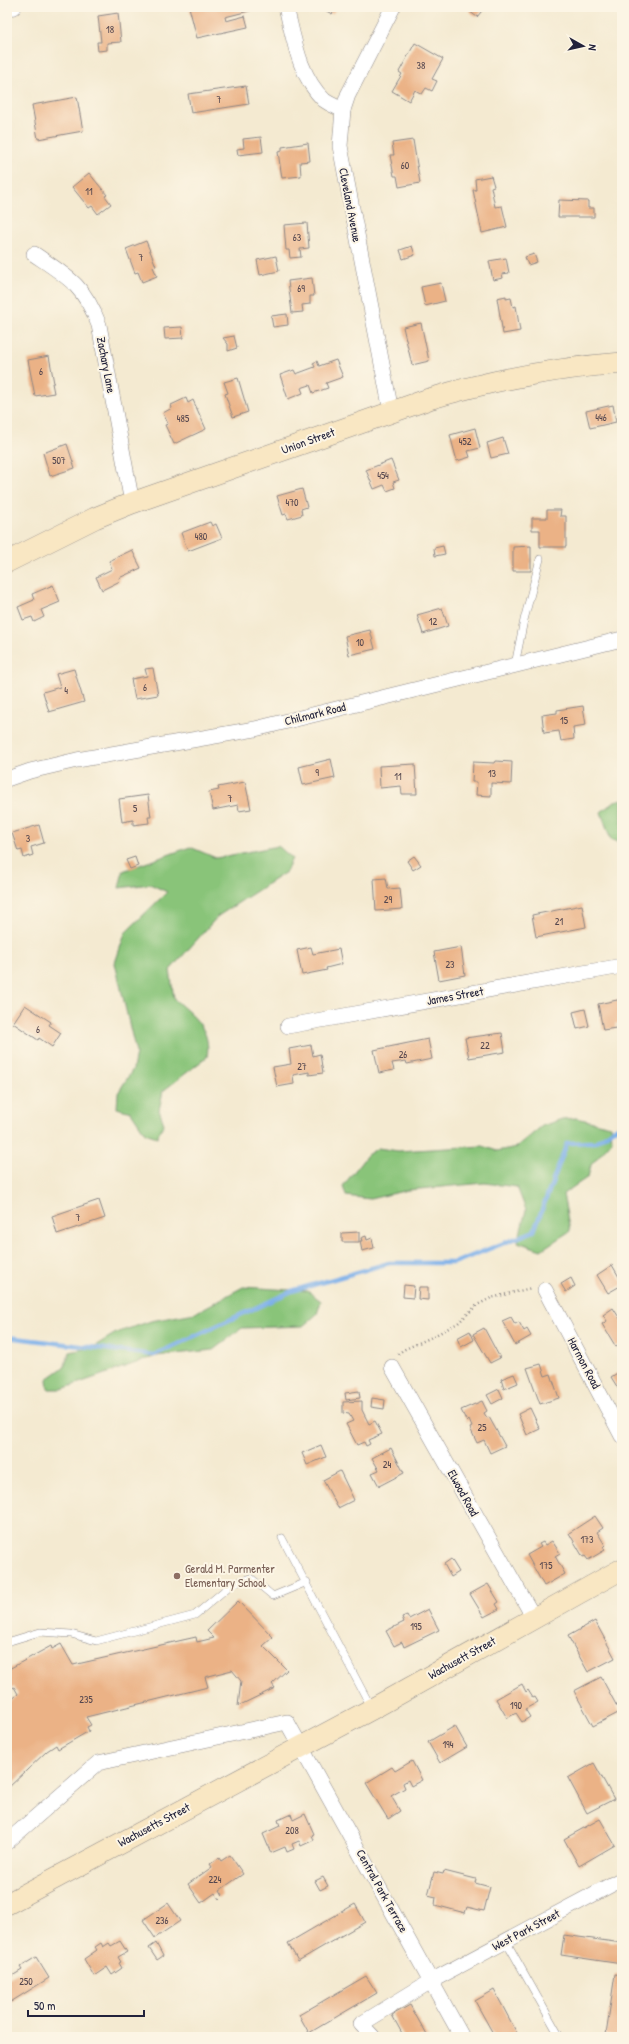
<svg xmlns="http://www.w3.org/2000/svg" width="629" height="2044" font-family="'Patrick Hand',sans-serif">
<style>
.green{fill:#89c479;stroke:#56735a}
.lines{fill:none;stroke-linecap:round;stroke-linejoin:round}
.stream{stroke:#7db0ea;stroke-width:4.5}
.building{fill:#ebb286}
.lane-casing{stroke:#8b8686;stroke-width:8}
.street-casing{stroke:#8b8686;stroke-width:16}
.secondary-casing{stroke:#8b8686;stroke-width:22}
.path{stroke:#8b8686;stroke-width:2.5;stroke-dasharray:1 3;stroke-linecap:butt}
.lane{stroke:#fff;stroke-width:7}
.street{stroke:#fff;stroke-width:15}
.secondary{stroke:#f9e7c3;stroke-width:21}
.education-dot{fill:#8d6e63;stroke:#fcf5e5;stroke-width:1.5}
.labels{text-anchor:middle;stroke-width:4;stroke-linejoin:round;paint-order:stroke}
.number-label{font-size:10px;fill:#54464e}
.street-label{font-size:12px;fill:#22223b;stroke:#fcf5e5}
.education-label{font-size:12px;fill:#785e54;stroke:#fcf5e5;text-anchor:start}
</style>
<rect width="100%" height="100%" fill="#fcf5e5"/>
<filter id="ink" filterUnits="userSpaceOnUse"><feTurbulence type="fractalNoise" baseFrequency=".025" numOctaves="2"/><feDisplacementMap in="SourceGraphic" scale="8" xChannelSelector="R" yChannelSelector="G"/><feConvolveMatrix kernelMatrix="1 2 1 2 8 2 1 2 1" color-interpolation-filters="sRGB"/></filter>
<filter id="wash" filterUnits="userSpaceOnUse"><feTurbulence type="fractalNoise" baseFrequency=".012" numOctaves="4" result="noise"/><feDisplacementMap in="SourceGraphic" scale="16" xChannelSelector="R" yChannelSelector="G"/><feGaussianBlur stdDeviation="0.9" result="paint"/><feColorMatrix in="noise" values="0 0 0 0 0 0 0 0 0 0 0 0 0 0 0 0 0 1.4 0 .05"/><feComposite in="paint" operator="in"/></filter>
<g filter="url(#wash)">
<rect width="100%" height="100%" fill="#f4ead1"/>
<g class="green">
<polygon points="622,799 622,842 611,840 601,812 615,801"/>
<path d="M278 846 292 858 286 872 218 916 170 970 174 999C193 1016 212 1029 207 1057L163 1091 159 1110 164 1124 157 1137 145 1133 131 1112 117 1108 118 1093 133 1069 136 1053 115 963 125 933 167 892 150 884 119 888 123 871 190 847 216 858Z"/>
<polygon points="576,1118 611,1126 612,1141 591,1165 588,1177 563,1194 570,1231 541,1250 518,1242 526,1210 517,1187 485,1183 408,1190 370,1199 346,1196 343,1186 367,1155 378,1148 398,1151 482,1146 497,1151 517,1147 542,1126 562,1119"/>
<polygon points="243,1287 308,1291 321,1301 317,1314 303,1326 242,1328 213,1350 156,1356 62,1389 48,1389 47,1379 64,1367 70,1352 93,1347 116,1333 151,1321 195,1313"/>
</g>
<g class="lines">
<polyline class="stream" points="7,1337 154,1355 292,1291 389,1263 454,1263 534,1231 567,1143 595,1142 622,1124"/>
</g>
<g id="blocks">
<g class="building">
<polygon points="189,7 257,7 257,9 225,17 226,21 245,16 248,27 197,38"/>
<polygon points="319,7 337,7 332,14"/>
<polygon points="472,7 485,7 477,17 469,11"/>
<polygon points="118,13 121,42 107,43 107,50 98,51 97,42 101,42 98,16"/>
<polygon points="415,43 443,59 432,79 437,81 432,91 426,88 422,94 415,90 409,101 392,91 402,74 399,72"/>
<polygon points="246,86 249,104 191,113 188,94"/>
<polygon points="77,97 83,131 38,139 32,105"/>
<polygon points="261,137 263,152 238,155 237,149 244,148 243,139"/>
<polygon points="413,140 420,183 399,187 397,176 394,176 390,155 394,155 392,143"/>
<polygon points="308,143 310,161 300,162 301,176 282,178 278,152 282,151 282,147"/>
<polygon points="89,173 107,195 105,196 111,204 98,214 92,206 89,208 72,187"/>
<polygon points="491,176 494,186 491,187 495,207 502,206 507,227 482,233 473,190 476,190 475,179"/>
<polygon points="559,200 588,201 588,208 594,208 594,217 558,217"/>
<polygon points="307,223 309,248 300,249 301,257 290,258 289,250 286,250 284,225"/>
<polygon points="146,241 156,266 153,267 157,276 142,282 138,272 135,273 126,249"/>
<polygon points="412,246 415,255 403,259 400,250"/>
<polygon points="534,254 537,262 528,265 525,257"/>
<polygon points="276,256 279,271 260,275 257,260"/>
<polygon points="506,258 509,273 502,274 503,278 493,280 489,261"/>
<polygon points="312,278 314,296 310,296 310,304 302,305 303,312 292,313 288,281"/>
<polygon points="441,283 445,301 425,306 421,287"/>
<polygon points="506,296 506,299 511,298 513,307 516,306 520,331 503,334 497,298"/>
<polygon points="287,314 288,325 273,327 271,316"/>
<polygon points="421,323 429,361 412,365 403,327"/>
<polygon points="182,327 183,338 165,339 164,328"/>
<polygon points="234,336 237,348 228,351 228,344 223,338"/>
<polygon points="49,356 54,383 52,383 54,393 35,396 28,360"/>
<polygon points="336,360 343,377 326,383 328,388 313,393 310,385 301,388 303,393 288,399 280,375 294,370 296,374 315,367 313,363 317,361 319,366"/>
<polygon points="238,378 248,412 233,417 225,394 228,393 224,382"/>
<polygon points="186,398 188,403 193,400 206,429 174,444 165,425 168,424 163,413 172,408 171,405"/>
<polygon points="613,405 616,422 590,428 586,411"/>
<polygon points="475,428 480,448 468,451 470,457 457,461 450,435"/>
<polygon points="503,438 508,454 491,458 487,443"/>
<polygon points="67,444 75,468 50,476 43,453"/>
<polygon points="391,460 399,480 393,482 395,488 387,491 384,485 374,489 366,470"/>
<polygon points="302,489 307,507 301,509 302,515 288,519 286,514 283,515 277,496"/>
<polygon points="547,510 561,510 560,516 566,516 566,547 540,547 540,530 532,530 532,518 547,518"/>
<polygon points="210,522 212,526 216,524 222,538 188,551 181,533"/>
<polygon points="443,546 445,554 435,556 434,548"/>
<polygon points="531,546 531,571 513,571 513,547"/>
<polygon points="132,550 141,568 119,578 120,581 102,590 96,577 112,569 109,561"/>
<polygon points="53,585 60,602 41,610 44,617 34,622 32,617 23,620 18,607 34,600 32,594"/>
<polygon points="442,608 448,626 423,634 417,615"/>
<polygon points="370,630 375,649 349,655 345,636"/>
<polygon points="153,668 158,695 135,699 131,679 147,676 145,669"/>
<polygon points="74,669 84,702 49,712 43,692 60,687 56,674"/>
<polygon points="583,706 586,725 573,727 574,739 561,741 559,731 544,733 542,715 557,713 557,710"/>
<polygon points="331,759 335,778 303,785 299,767"/>
<polygon points="495,761 512,762 511,784 491,783 491,796 476,795 477,782 472,782 473,762 494,763"/>
<polygon points="415,764 417,794 402,794 401,786 380,788 379,766"/>
<polygon points="245,782 251,809 239,811 238,805 213,810 209,792 219,790 218,787"/>
<polygon points="148,795 151,817 148,817 149,823 133,825 133,820 122,822 119,799"/>
<polygon points="39,825 44,843 31,847 33,855 24,858 22,850 18,851 12,833"/>
<polygon points="414,856 421,865 413,870 407,861"/>
<polygon points="135,857 138,866 130,869 126,860"/>
<polygon points="386,878 388,889 400,888 402,909 376,911 374,879"/>
<polygon points="582,905 586,927 536,937 532,915"/>
<polygon points="311,947 313,954 339,949 342,964 326,968 327,970 302,975 297,950"/>
<polygon points="461,947 465,975 439,980 434,952"/>
<polygon points="622,999 622,1022 615,1024 616,1028 603,1030 598,1004"/>
<polygon points="25,1005 51,1022 49,1025 61,1033 52,1047 39,1038 38,1040 13,1023"/>
<polygon points="585,1009 589,1026 577,1029 573,1012"/>
<polygon points="502,1033 505,1052 469,1058 465,1038"/>
<polygon points="428,1039 432,1059 407,1064 406,1061 392,1063 394,1070 379,1073 374,1050"/>
<polygon points="311,1045 313,1056 320,1054 323,1073 309,1075 309,1072 293,1075 294,1084 277,1087 273,1067 291,1064 289,1049"/>
<polygon points="99,1200 105,1218 57,1234 52,1216"/>
<polygon points="359,1232 359,1242 342,1242 342,1233"/>
<polygon points="366,1236 367,1240 372,1238 374,1248 362,1251 360,1241 362,1241 361,1238"/>
<polygon points="612,1265 622,1282 622,1285 608,1293 597,1275"/>
<polygon points="571,1278 575,1286 566,1292 561,1284"/>
<polygon points="404,1285 414,1286 413,1298 403,1297"/>
<polygon points="419,1287 428,1287 428,1300 418,1299"/>
<polygon points="613,1308 622,1322 622,1343 616,1347 602,1324 607,1321 603,1315"/>
<polygon points="511,1317 515,1324 519,1322 524,1331 527,1329 531,1336 515,1345 502,1321"/>
<polygon points="484,1328 500,1358 490,1363 473,1334"/>
<polygon points="470,1331 474,1340 461,1347 457,1338"/>
<polygon points="541,1364 545,1376 551,1374 559,1398 540,1404 527,1368"/>
<polygon points="622,1370 622,1393 621,1393 611,1377"/>
<polygon points="514,1374 518,1383 504,1389 501,1379"/>
<polygon points="499,1389 503,1398 492,1404 487,1395"/>
<polygon points="359,1391 360,1398 346,1400 345,1393"/>
<polygon points="372,1398 385,1400 384,1409 371,1407"/>
<polygon points="362,1401 362,1410 369,1424 375,1421 382,1434 368,1440 370,1444 366,1446 364,1442 357,1445 346,1424 353,1421 349,1414 343,1413 343,1402"/>
<polygon points="482,1401 487,1411 484,1413 487,1418 489,1417 505,1446 490,1453 484,1440 477,1443 470,1428 472,1427 469,1420 467,1422 461,1410"/>
<polygon points="530,1408 540,1429 527,1435 518,1414"/>
<polygon points="321,1445 326,1457 307,1465 302,1453"/>
<polygon points="391,1448 404,1473 379,1486 372,1473 379,1470 372,1458"/>
<polygon points="340,1471 354,1500 338,1508 323,1480"/>
<polygon points="595,1516 603,1528 597,1532 605,1545 603,1547 605,1550 588,1560 585,1556 583,1557 569,1533"/>
<polygon points="552,1541 560,1553 555,1556 565,1574 544,1586 527,1555 541,1547 539,1544 543,1542 545,1545"/>
<polygon points="451,1559 459,1572 451,1577 444,1564"/>
<polygon points="488,1584 499,1602 496,1604 499,1609 484,1617 470,1594"/>
<polygon points="238,1601 273,1637 263,1646 287,1670 272,1684 275,1688 238,1706 241,1681 232,1670 205,1677 208,1687 86,1717 91,1725 87,1727 89,1731 58,1749 56,1745 47,1751 7,1789 7,1704 18,1694 14,1687 9,1690 7,1686 7,1670 51,1646 52,1649 61,1644 73,1665 196,1637 197,1642 214,1638 207,1631"/>
<polygon points="428,1609 439,1630 404,1647 402,1642 394,1646 386,1631 404,1622 402,1617 407,1615 409,1619"/>
<polygon points="595,1621 615,1658 588,1672 568,1636"/>
<polygon points="601,1677 620,1712 593,1726 574,1691"/>
<polygon points="522,1684 526,1692 528,1690 533,1698 535,1697 538,1702 525,1709 530,1717 522,1722 516,1713 507,1718 496,1699"/>
<polygon points="455,1726 467,1747 440,1763 428,1742"/>
<polygon points="412,1761 422,1780 411,1786 408,1780 403,1783 405,1788 391,1796 400,1811 388,1819 366,1783 392,1767 395,1771"/>
<polygon points="594,1763 614,1799 587,1813 568,1778"/>
<polygon points="291,1814 293,1820 305,1814 314,1834 312,1835 314,1840 301,1846 299,1841 292,1844 294,1849 287,1852 285,1847 271,1853 263,1834 280,1826 278,1820"/>
<polygon points="600,1819 615,1845 579,1866 564,1839"/>
<polygon points="230,1855 243,1874 220,1890 223,1895 219,1899 215,1893 201,1903 188,1884 212,1867 210,1864 219,1858 221,1861"/>
<polygon points="444,1871 476,1879 475,1883 490,1887 484,1911 467,1907 465,1913 435,1905 436,1897 428,1895 434,1872 443,1874"/>
<polygon points="323,1877 328,1886 320,1890 315,1881"/>
<polygon points="168,1903 180,1921 155,1938 143,1920"/>
<polygon points="355,1904 365,1922 298,1961 288,1943"/>
<polygon points="564,1935 622,1943 622,1964 561,1955"/>
<polygon points="120,1941 127,1952 118,1957 121,1962 119,1963 122,1968 112,1975 107,1967 94,1976 84,1959 97,1950 95,1947 101,1943 103,1947 109,1943 111,1946"/>
<polygon points="156,1943 163,1956 157,1960 149,1948"/>
<polygon points="36,1957 49,1978 9,2003 7,2000 7,1979 22,1970 20,1967"/>
<polygon points="615,1974 622,1975 622,2037 606,2035"/>
<polygon points="366,1976 377,1993 309,2033 299,2015"/>
<polygon points="494,1990 519,2037 495,2037 475,2001"/>
<polygon points="410,2005 428,2037 404,2037 392,2015"/>
</g>
</g>
</g>
<g filter="url(#ink)">
<use href="#blocks" fill-opacity="0" stroke="#8b8686" stroke-width="1"/>
<g class="lines">
<defs>
<g id="lane">
<polyline points="515,665 524,620 540,559"/>
<polyline points="282,1538 371,1707"/>
<polyline points="7,1642 40,1632 71,1634 96,1641 195,1615 232,1584 251,1578 273,1596 307,1582"/>
<polyline points="506,1941 560,2037"/>
</g>
<g id="street">
<path d="M286 7C294 39 299 76 324 100 329 104 337 107 343 110"/>
<polyline points="7,8 14,7"/>
<path d="M34 254C68 277 84 285 99 325L132 503"/>
<polyline points="391,411 340,146 343,110 348,95 393,7"/>
<polyline points="7,779 30,771 77,760 255,729 622,639"/>
<polyline points="288,1026 622,966"/>
<polyline points="545,1290 622,1436"/>
<polyline points="392,1367 534,1618"/>
<polyline points="7,1842 98,1763 287,1722 462,2037"/>
<polyline points="373,2037 361,2024 431,1981 622,1879"/>
</g>
<g id="secondary">
<path d="M7 562 95 518 132 503 429 399C492 380 556 368 622 363"/>
<polyline points="7,1904 372,1709 622,1569"/>
</g>
</defs>
<use href="#lane" class="lane-casing"/>
<use href="#street" class="street-casing"/>
<use href="#secondary" class="secondary-casing"/>
<polyline class="path" points="398,1354 403,1350 430,1338 458,1323 477,1305 491,1298 531,1288"/>
<use href="#lane" class="lane"/>
<use href="#street" class="street"/>
<use href="#secondary" class="secondary"/>
</g>
</g>
<circle class="education-dot" cx="177" cy="1576" r="4"/>
<g class="labels">
<g class="number-label">
<text x="110" y="33">18</text>
<text x="421" y="69">38</text>
<text x="219" y="103">7</text>
<text x="405" y="169">60</text>
<text x="89" y="195">11</text>
<text x="297" y="241">63</text>
<text x="141" y="261">7</text>
<text x="301" y="292">69</text>
<text x="41" y="375">6</text>
<text x="601" y="421">446</text>
<text x="183" y="422">485</text>
<text x="465" y="445">452</text>
<text x="59" y="464">507</text>
<text x="383" y="479">454</text>
<text x="292" y="506">470</text>
<text x="201" y="540">480</text>
<text x="433" y="625">12</text>
<text x="360" y="646">10</text>
<text x="145" y="691">6</text>
<text x="66" y="694">4</text>
<text x="564" y="724">15</text>
<text x="317" y="776">9</text>
<text x="492" y="777">13</text>
<text x="398" y="780">11</text>
<text x="230" y="802">7</text>
<text x="135" y="812">5</text>
<text x="28" y="842">3</text>
<text x="388" y="903">29</text>
<text x="559" y="925">21</text>
<text x="450" y="968">23</text>
<text x="38" y="1033">6</text>
<text x="485" y="1049">22</text>
<text x="403" y="1058">26</text>
<text x="302" y="1070">27</text>
<text x="78" y="1221">7</text>
<text x="482" y="1431">25</text>
<text x="387" y="1468">24</text>
<text x="587" y="1543">173</text>
<text x="546" y="1569">175</text>
<text x="416" y="1630">195</text>
<text x="86" y="1703">235</text>
<text x="516" y="1709">190</text>
<text x="448" y="1748">194</text>
<text x="292" y="1834">208</text>
<text x="215" y="1883">224</text>
<text x="162" y="1924">236</text>
<text x="26" y="1985">250</text>
</g>
<g class="street-label">
<text transform="translate(350 205) rotate(79)" y="4">Cleveland Avenue</text>
<text transform="translate(106 365) rotate(79)" y="4">Zachary Lane</text>
<text transform="translate(308 441) rotate(-20)" y="4">Union Street</text>
<text transform="translate(315 714) rotate(-14)" y="4">Chilmark Road</text>
<text transform="translate(455 996) rotate(-10)" y="4">James Street</text>
<text transform="translate(584 1363) rotate(62)" y="4">Harmon Road</text>
<text transform="translate(463 1493) rotate(61)" y="4">Elwood Road</text>
<text transform="translate(462 1658) rotate(-29)" y="4">Wachusett Street</text>
<text transform="translate(154 1825) rotate(-28)" y="4">Wachusetts Street</text>
<text transform="translate(382 1891) rotate(61)" y="4">Central Park Terrace</text>
<text transform="translate(526 1930) rotate(-28)" y="4">West Park Street</text>
</g>
<g class="education-label">
<text x="185" y="1573">Gerald M. Parmenter<tspan x="185" dy="14">Elementary School</tspan></text>
</g>
</g>
<rect width="629" height="2044" fill="none" stroke="#fcf5e5" stroke-width="24"/>
<g transform="translate(583 46) rotate(98)" stroke="#fcf5e5" stroke-width="3" paint-order="stroke">
<path d="M0-3L7 15L0 10L-7 15Z" fill="#22223b"/>
<text y="-6" font-size="11" font-weight="bold" text-anchor="middle" fill="#22223b">N</text>
</g>
<path d="M28 2010v6h116v-6" fill="none" stroke="#22223b" stroke-width="2"/>
<text x="34" y="2010" font-size="12" fill="#22223b" stroke="#fcf5e5" stroke-width="3" paint-order="stroke">50 m</text>
</svg>
